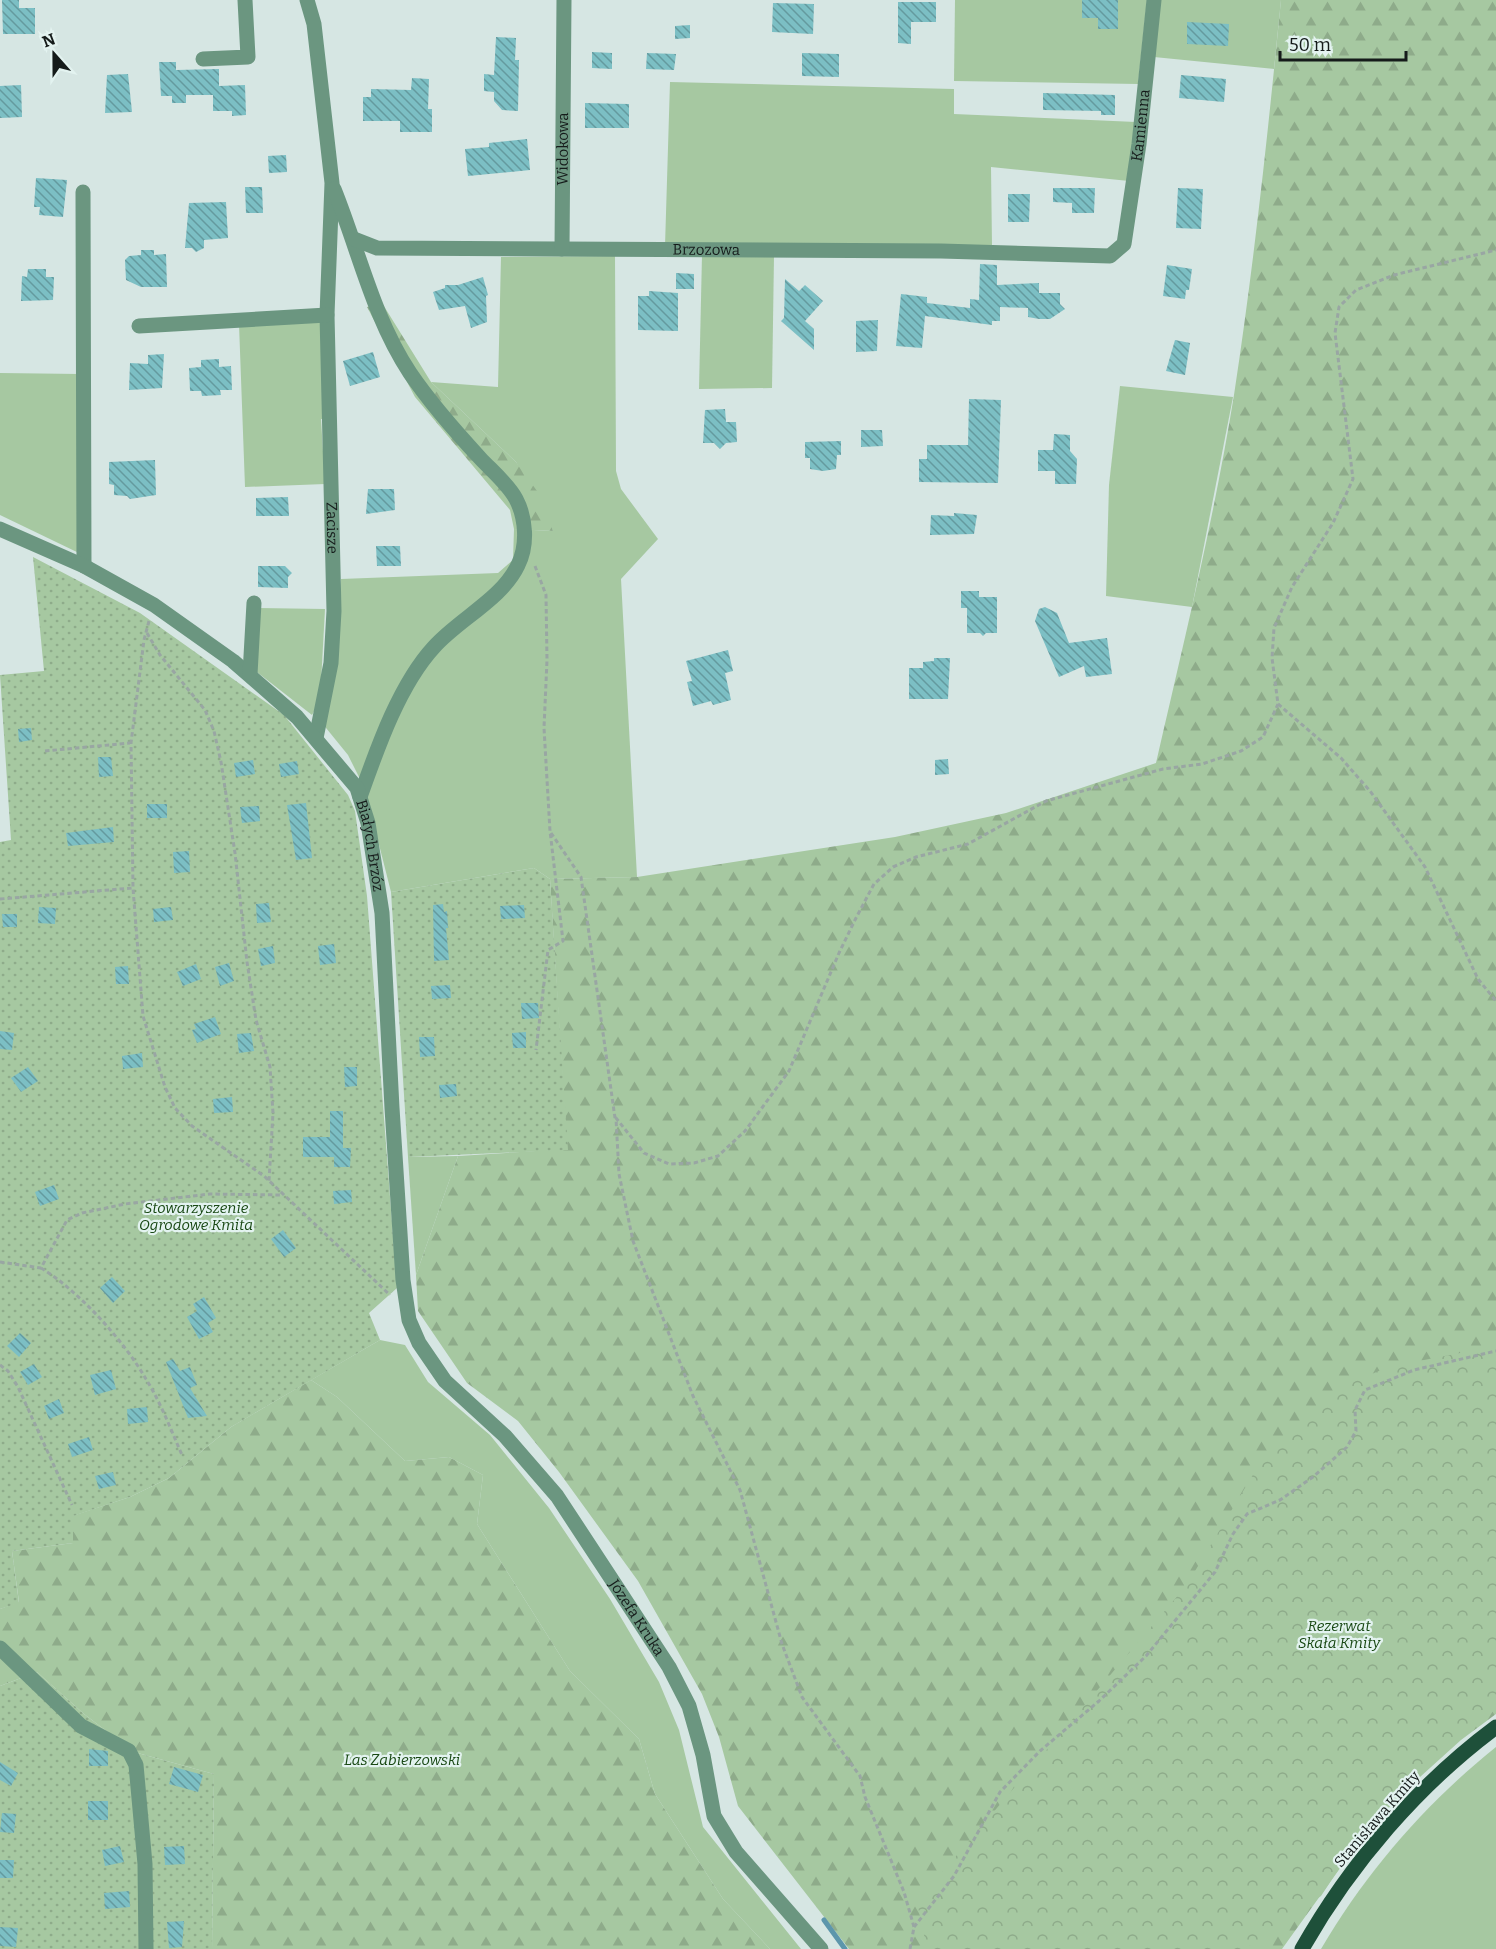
<svg xmlns="http://www.w3.org/2000/svg" width="1496" height="1949" font-family="Bitter,serif">
<style>
.grass{fill:#a6c8a1}
.forest{fill:url(#forest-firs)}
.park{fill:url(#park-crowns)}
.garden{fill:url(#garden-dots)}
.lines{fill:none;stroke-linecap:round;stroke-linejoin:round}
.stream{stroke:#5d96ab;stroke-width:5}
.building{fill:url(#building-back-hatch)}
.path{stroke:#99a6a3;stroke-width:3;stroke-dasharray:4.5 3;stroke-linecap:butt}
.minor{stroke:#6b9680;stroke-width:15}
.major{stroke:#1e503a;stroke-width:15}
.labels{text-anchor:middle;stroke-width:4.5;stroke-linejoin:round;paint-order:stroke}
.street-label{font-size:15px;fill:#151b1a;stroke:#e3f3f0}
.park-label{font-size:15px;font-style:italic;fill:#184813;stroke:#e3f3f0}
</style>
<defs>
<pattern id="forest-firs" width="22" height="20" patternUnits="userSpaceOnUse" patternTransform="scale(1.5)"><rect width="22" height="20" fill="#a6c8a1"/><path d="M5 1l3.5 6h-7zM16 11l3.5 6h-7z" fill="#8eab8a"/></pattern>
<pattern id="park-crowns" width="20" height="18" patternUnits="userSpaceOnUse" patternTransform="scale(1.5)"><rect width="20" height="18" fill="#a6c8a1"/><path d="M2 6a3 3 0 1 1 6 0M12 15a3 3 0 1 1 6 0" fill="none" stroke="#8eab8a"/></pattern>
<pattern id="garden-dots" width="8" height="8" patternUnits="userSpaceOnUse" patternTransform="scale(1.5)"><rect width="8" height="8" fill="#a6c8a1"/><path d="M2 2h.1M6 6h.1" fill="none" stroke="#8eab8a" stroke-width="1.8" stroke-linecap="round"/></pattern>
<pattern id="building-back-hatch" width="6" height="6" patternUnits="userSpaceOnUse" patternTransform="scale(1.5)"><rect width="6" height="6" fill="#7cbfc4"/><path d="M-1 5l2 2M0 0l6 6M5-1l2 2" fill="none" stroke="#649a9e"/></pattern>
</defs>
<rect width="100%" height="100%" fill="#d6e6e3"/>
<g class="grass">
<polygon points="955,0 1147,0 1138,84 954,81"/>
<polygon points="1159,0 1281,0 1274,69 1154,57"/>
<polygon points="670,82 954,89 954,114 1136,122 1129,181 991,167 992,246 665,246"/>
<polygon points="702,255 774,256 772,388 699,389"/>
<polygon points="615,256 616,471 621,489 658,539 621,579 637,877 550,879 534,868 391,892 365,789 348,755 322,723 336,653 341,579 498,573 513,560 514,529 553,531 516,462 431,382 498,387 501,257"/>
<polygon points="323,320 328,419 321,419 325,484 245,487 239,324"/>
<polygon points="0,373 80,374 81,554 0,515"/>
<polygon points="1120,386 1233,397 1192,607 1106,596 1109,485"/>
<polygon points="258,608 325,609 320,701 312,715 253,669"/>
<polygon points="458,1156 416,1275 408,1157"/>
<polygon points="380,1340 405,1345 428,1382 490,1435 549,1508 610,1599 659,1682 679,1730 703,1827 801,1949 770,1949 723,1899 655,1794 639,1739 570,1671 477,1524 483,1475 449,1457 405,1461 337,1397 311,1380"/>
<path d="M1496 1747V1949H1321C1366 1872 1426 1803 1496 1747Z"/>
</g>
<g class="forest">
<path d="M1281 0H1496V1714L1461 1740 1379 1814 1282 1949H849L738 1806 719 1737 702 1694 638 1581 559 1472 518 1421 467 1383 418 1311 416 1275 458 1156 567 1149 550 879 637 877 895 837 1006 813 1156 763C1184 641 1214 519 1234 395 1254 264 1268 132 1281 0Z"/>
<polygon points="382,303 431,382 516,462 537,491 553,531 514,529 510,510 415,397 367,307"/>
<polygon points="311,1380 337,1397 405,1461 449,1457 483,1475 477,1524 570,1671 639,1739 655,1794 723,1899 770,1949 212,1949 214,1774 134,1752 84,1714 37,1672 0,1686 0,1609 19,1602 12,1551 73,1543 72,1516 130,1497 169,1478 231,1427"/>
</g>
<polygon class="park" points="1496,1346 1496,1709 1438,1756 1358,1840 1321,1896 1245,1949 927,1949 917,1902 1186,1586 1266,1453 1344,1386 1388,1367"/>
<g class="garden">
<polygon points="33,557 140,613 284,715 348,795 355,811 367,896 397,1288 369,1313 380,1340 231,1427 169,1478 130,1497 73,1516 73,1543 12,1551 19,1603 0,1609 0,842 11,840 0,675 44,671"/>
<polygon points="534,868 550,879 568,1150 408,1157 391,892"/>
<polygon points="37,1672 84,1714 134,1752 214,1774 212,1949 0,1949 0,1686"/>
</g>
<g class="lines">
<polyline class="stream" points="824,1920 845,1949"/>
</g>
<g class="building">
<polygon points="2,0 19,0 19,8 35,8 35,34 3,34"/>
<polygon points="1082,0 1118,0 1118,29 1098,29 1098,18 1082,18"/>
<polygon points="898,2 936,2 936,22 911,22 911,44 898,43"/>
<polygon points="773,3 814,4 813,34 772,32"/>
<polygon points="1187,22 1229,24 1228,46 1187,44"/>
<polygon points="690,25 690,38 675,39 675,26"/>
<polygon points="496,37 516,38 515,60 519,60 518,111 502,110 494,101 494,92 484,91 484,74 494,75"/>
<polygon points="592,52 612,53 612,69 592,68"/>
<polygon points="647,53 676,54 674,70 646,69"/>
<polygon points="802,53 839,54 839,77 802,76"/>
<polygon points="159,62 176,62 176,70 219,69 219,86 245,85 246,115 232,116 232,111 213,111 213,95 186,95 186,103 172,103 172,96 161,96"/>
<polygon points="128,74 132,112 105,113 107,75"/>
<polygon points="1181,75 1226,79 1224,102 1179,98"/>
<polygon points="412,78 429,79 428,109 432,109 432,132 400,132 400,121 363,121 363,97 371,97 371,89 411,90"/>
<polygon points="21,85 22,117 0,118 0,86"/>
<polygon points="1043,93 1115,95 1115,115 1101,115 1101,111 1043,110"/>
<polygon points="585,103 629,104 629,128 585,128"/>
<polygon points="527,139 530,170 468,176 465,149 489,147 489,143"/>
<polygon points="286,155 287,172 269,173 268,156"/>
<polygon points="36,178 67,180 63,217 39,215 40,207 34,207"/>
<polygon points="245,187 262,187 263,213 246,213"/>
<polygon points="1053,188 1095,188 1094,213 1072,213 1072,203 1053,202"/>
<polygon points="1178,188 1203,189 1201,229 1176,228"/>
<polygon points="1008,194 1030,194 1029,222 1008,222"/>
<polygon points="226,202 228,238 204,240 204,248 196,252 192,248 185,248 189,203"/>
<polygon points="141,250 154,250 154,255 166,254 167,287 141,287 126,280 125,260 129,256 141,255"/>
<polygon points="980,264 997,265 997,285 1039,283 1039,293 1060,293 1060,304 1065,309 1050,319 1039,319 1028,317 1028,308 1000,307 1000,321 992,321 992,325 925,316 922,348 896,346 901,294 927,297 927,303 970,308 970,299 979,300"/>
<polygon points="1167,265 1192,269 1189,290 1186,290 1185,299 1163,296"/>
<polygon points="28,269 46,269 46,277 54,277 53,300 21,301 22,276 27,277"/>
<polygon points="676,273 694,274 694,289 676,289"/>
<polygon points="483,277 488,295 486,296 487,322 471,328 465,306 439,310 433,292 445,288 445,285 458,285"/>
<polygon points="785,279 799,291 805,285 823,301 805,321 814,329 814,350 781,321 784,318"/>
<polygon points="649,291 678,293 678,331 638,330 638,296 649,296"/>
<polygon points="878,320 877,351 856,352 856,321"/>
<polygon points="1175,340 1190,343 1185,375 1166,371"/>
<polygon points="373,352 380,377 350,386 343,361"/>
<polygon points="164,354 162,388 129,390 130,363 148,364 148,355"/>
<polygon points="219,359 219,367 231,366 232,390 220,390 221,395 202,396 201,391 190,391 189,368 201,367 201,360"/>
<polygon points="969,399 1001,400 998,483 919,482 919,459 927,459 927,445 968,445"/>
<polygon points="725,409 726,422 736,422 737,442 726,443 720,449 714,443 703,443 705,410"/>
<polygon points="861,430 882,430 883,446 861,447"/>
<polygon points="1054,434 1070,435 1070,451 1077,459 1076,484 1055,484 1055,471 1038,471 1038,450 1053,450"/>
<polygon points="841,441 841,455 837,455 836,469 823,471 810,469 810,458 805,458 805,442"/>
<polygon points="155,460 156,495 130,499 127,496 114,495 114,485 109,484 109,462"/>
<polygon points="368,489 394,489 395,510 366,514"/>
<polygon points="288,497 289,516 256,516 256,498"/>
<polygon points="954,513 977,515 974,534 930,535 931,515 954,516"/>
<polygon points="376,546 400,546 401,566 377,566"/>
<polygon points="258,566 285,566 292,573 288,577 288,588 258,587"/>
<polygon points="961,591 979,591 979,597 997,597 997,633 986,633 983,636 980,633 967,633 967,608 961,608"/>
<polygon points="1045,607 1057,613 1069,643 1107,638 1112,674 1086,677 1084,666 1059,677 1035,621 1039,609"/>
<polygon points="728,650 733,671 725,673 731,700 713,705 711,701 693,706 687,682 692,681 686,661"/>
<polygon points="934,658 950,658 948,699 909,699 909,668 923,668 923,662 934,661"/>
<polygon points="31,728 32,740 19,742 18,729"/>
<polygon points="98,757 111,757 113,776 99,777"/>
<polygon points="948,759 949,774 935,775 935,760"/>
<polygon points="253,760 255,774 236,777 234,763"/>
<polygon points="297,761 299,774 281,777 279,764"/>
<polygon points="306,803 312,858 296,860 287,805"/>
<rect x="147" y="804" width="20" height="14"/>
<polygon points="259,806 260,821 242,823 240,807"/>
<polygon points="113,827 114,842 68,846 66,833"/>
<polygon points="189,851 190,872 174,873 173,852"/>
<polygon points="269,903 271,922 257,923 256,904"/>
<polygon points="443,904 444,912 447,911 448,928 446,928 449,960 434,961 433,905"/>
<polygon points="524,905 525,918 501,919 500,906"/>
<polygon points="39,907 56,908 55,924 38,923"/>
<polygon points="171,907 173,920 154,922 153,909"/>
<polygon points="2,914 17,914 17,927 3,927"/>
<polygon points="334,944 336,963 320,965 318,946"/>
<polygon points="273,946 275,963 261,966 258,949"/>
<polygon points="229,963 234,981 220,986 215,967"/>
<polygon points="196,964 201,979 183,986 177,972"/>
<polygon points="128,966 129,984 116,984 115,967"/>
<polygon points="450,985 451,998 432,999 431,986"/>
<polygon points="521,1003 538,1003 539,1018 522,1019"/>
<polygon points="215,1017 221,1034 197,1043 192,1030 196,1029 194,1024"/>
<polygon points="0,1031 14,1033 12,1050 0,1049"/>
<polygon points="526,1032 526,1048 513,1048 512,1033"/>
<polygon points="251,1033 254,1051 239,1053 237,1034"/>
<polygon points="419,1037 434,1037 435,1056 420,1057"/>
<polygon points="142,1053 143,1067 123,1069 122,1056"/>
<polygon points="28,1067 38,1081 21,1092 11,1078"/>
<polygon points="344,1067 357,1067 357,1086 345,1087"/>
<polygon points="456,1084 457,1096 440,1098 439,1085"/>
<polygon points="232,1097 233,1112 214,1113 213,1099"/>
<polygon points="330,1111 343,1111 343,1148 351,1148 350,1167 334,1167 334,1157 303,1157 303,1137 330,1137"/>
<polygon points="54,1185 59,1199 40,1206 35,1192"/>
<polygon points="351,1190 352,1202 334,1204 333,1191"/>
<polygon points="283,1230 296,1248 284,1257 271,1239"/>
<polygon points="112,1277 125,1291 113,1303 100,1288"/>
<polygon points="204,1297 216,1318 208,1323 213,1332 199,1339 187,1317 197,1311 193,1304"/>
<polygon points="20,1333 31,1343 19,1357 7,1346"/>
<polygon points="173,1359 180,1371 190,1367 197,1385 190,1388 207,1416 188,1418 166,1362"/>
<polygon points="34,1364 42,1377 28,1385 20,1372"/>
<polygon points="111,1370 116,1389 95,1395 90,1375"/>
<polygon points="59,1399 64,1413 49,1419 44,1406"/>
<polygon points="147,1407 148,1422 128,1424 127,1409"/>
<polygon points="89,1437 93,1450 72,1457 68,1444"/>
<polygon points="113,1472 116,1485 99,1489 95,1476"/>
<polygon points="89,1749 108,1751 108,1766 89,1766"/>
<polygon points="0,1762 18,1773 11,1786 0,1780"/>
<polygon points="174,1767 203,1775 198,1792 169,1784"/>
<rect x="88" y="1801" width="20" height="19"/>
<polygon points="2,1813 16,1814 14,1833 0,1832"/>
<polygon points="120,1846 124,1862 105,1866 102,1850"/>
<polygon points="184,1846 185,1864 165,1865 164,1847"/>
<polygon points="0,1860 14,1860 13,1878 0,1878"/>
<polygon points="129,1891 130,1907 105,1909 104,1893"/>
<polygon points="184,1921 182,1947 169,1948 167,1922"/>
<polygon points="0,1927 18,1928 16,1947 0,1946"/>
</g>
<g class="lines">
<g class="path">
<polyline points="535,566 546,595 547,660 544,728 550,831 563,941 548,950 536,1050"/>
<polyline points="149,621 144,640 131,743 133,888 143,1016 165,1087 175,1108 192,1126 264,1176 390,1295"/>
<polyline points="147,633 160,655 205,710 214,731 221,762 235,853 247,962 256,1020 270,1067 273,1113 269,1181"/>
<polyline points="1278,704 1341,758 1370,791 1425,867 1478,979 1496,1001"/>
<polyline points="45,751 130,743"/>
<polyline points="551,833 581,877 615,1118"/>
<polyline points="0,899 133,888"/>
<polyline points="0,1262 41,1268 67,1220 82,1213 125,1204 210,1194 283,1195"/>
<path d="M41 1268C79 1291 124 1341 146 1379 161 1403 171 1430 182 1455"/>
<polyline points="0,1365 8,1371 18,1387 72,1505"/>
<polyline points="914,1927 954,1876 1000,1792 1040,1751 1099,1701 1146,1656 1215,1572 1233,1534 1247,1514 1280,1500 1313,1477 1347,1447 1356,1431 1355,1410 1365,1390 1414,1370 1496,1351"/>
<polyline points="910,1949 914,1927 904,1892 865,1797 860,1776 802,1697 782,1644 740,1490 693,1396 633,1241 619,1174 616,1118 644,1153 669,1164 694,1163 718,1156 745,1131 789,1071 839,953 856,918 874,884 893,867 916,857 968,844 1046,801 1163,769 1202,764 1241,751 1263,737 1278,704 1272,658 1274,628 1292,587 1333,523 1353,479 1335,333 1339,307 1356,290 1394,275 1496,250"/>
</g>
<g class="minor">
<path id="s1" d="M307 0 314 24 332 183 327 315 334 611 331 663 316 738"/>
<polyline points="203,59 248,57 245,0"/>
<path d="M334 189C359 251 373 317 410 373 431 404 455 431 480 458 491 470 508 484 516 499 526 518 528 545 518 565 502 599 459 619 434 647 399 685 377 749 360 797"/>
<polyline points="83,192 84,566"/>
<path id="s2" d="M354 239 377 248 941 251 1110 256 1124 244 1139 144 1154 0"/>
<path id="s3" d="M562 249 564 0"/>
<polyline points="139,326 327,315"/>
<path id="s4" d="M0 529 84 566 154 605 233 661 297 717 357 788 368 823 382 913 392 1108 403 1280 409 1320 419 1343 445 1381 505 1436 557 1496 620 1592 669 1667 689 1706 703 1755 714 1816 736 1852 821 1949"/>
<polyline points="250,674 254,603"/>
<polyline points="0,1648 81,1726 129,1751 136,1765 145,1864 146,1949"/>
</g>
<path class="major" d="M1302 1949C1350 1864 1418 1785 1496 1727"/>
</g>
<g class="labels">
<g class="street-label">
<text dy="5" stroke="none"><textPath href="#s2" startOffset="896">Kamienna</textPath></text>
<text dy="5" stroke="none"><textPath href="#s3" startOffset="100">Widokowa</textPath></text>
<text dy="5" stroke="none"><textPath href="#s2" startOffset="354">Brzozowa</textPath></text>
<text dy="5" stroke="none"><textPath href="#s1" startOffset="530">Zacisze</textPath></text>
<text dy="5" stroke="none"><textPath href="#s4" startOffset="506">Białych Brzóz</textPath></text>
<text dy="5" stroke="none"><textPath href="#s4" startOffset="1360">Józefa Kruka</textPath></text>
<text transform="translate(1377 1819) rotate(-49)" y="5">Stanisława Kmity</text>
</g>
<g class="park-label">
<text x="196" y="1213">Stowarzyszenie<tspan x="196" dy="17">Ogrodowe Kmita</tspan></text>
<text x="1339" y="1631">Rezerwat<tspan x="1339" dy="17">Skała Kmity</tspan></text>
<text x="402" y="1765">Las Zabierzowski</text>
</g>
</g>
<g transform="translate(54 54) rotate(339)" stroke="#e3f3f0" stroke-width="4.5" paint-order="stroke">
<path d="M0-4.5L10 22L0 15L-10 22Z" fill="#151b1a"/>
<text y="-9" font-size="16" font-weight="bold" text-anchor="middle" fill="#151b1a">N</text>
</g>
<path d="M1280 51v9h126v-9" fill="none" stroke="#151b1a" stroke-width="3"/>
<text x="1289" y="51" font-size="18" fill="#151b1a" stroke="#e3f3f0" stroke-width="4.5" paint-order="stroke">50 m</text>
</svg>
